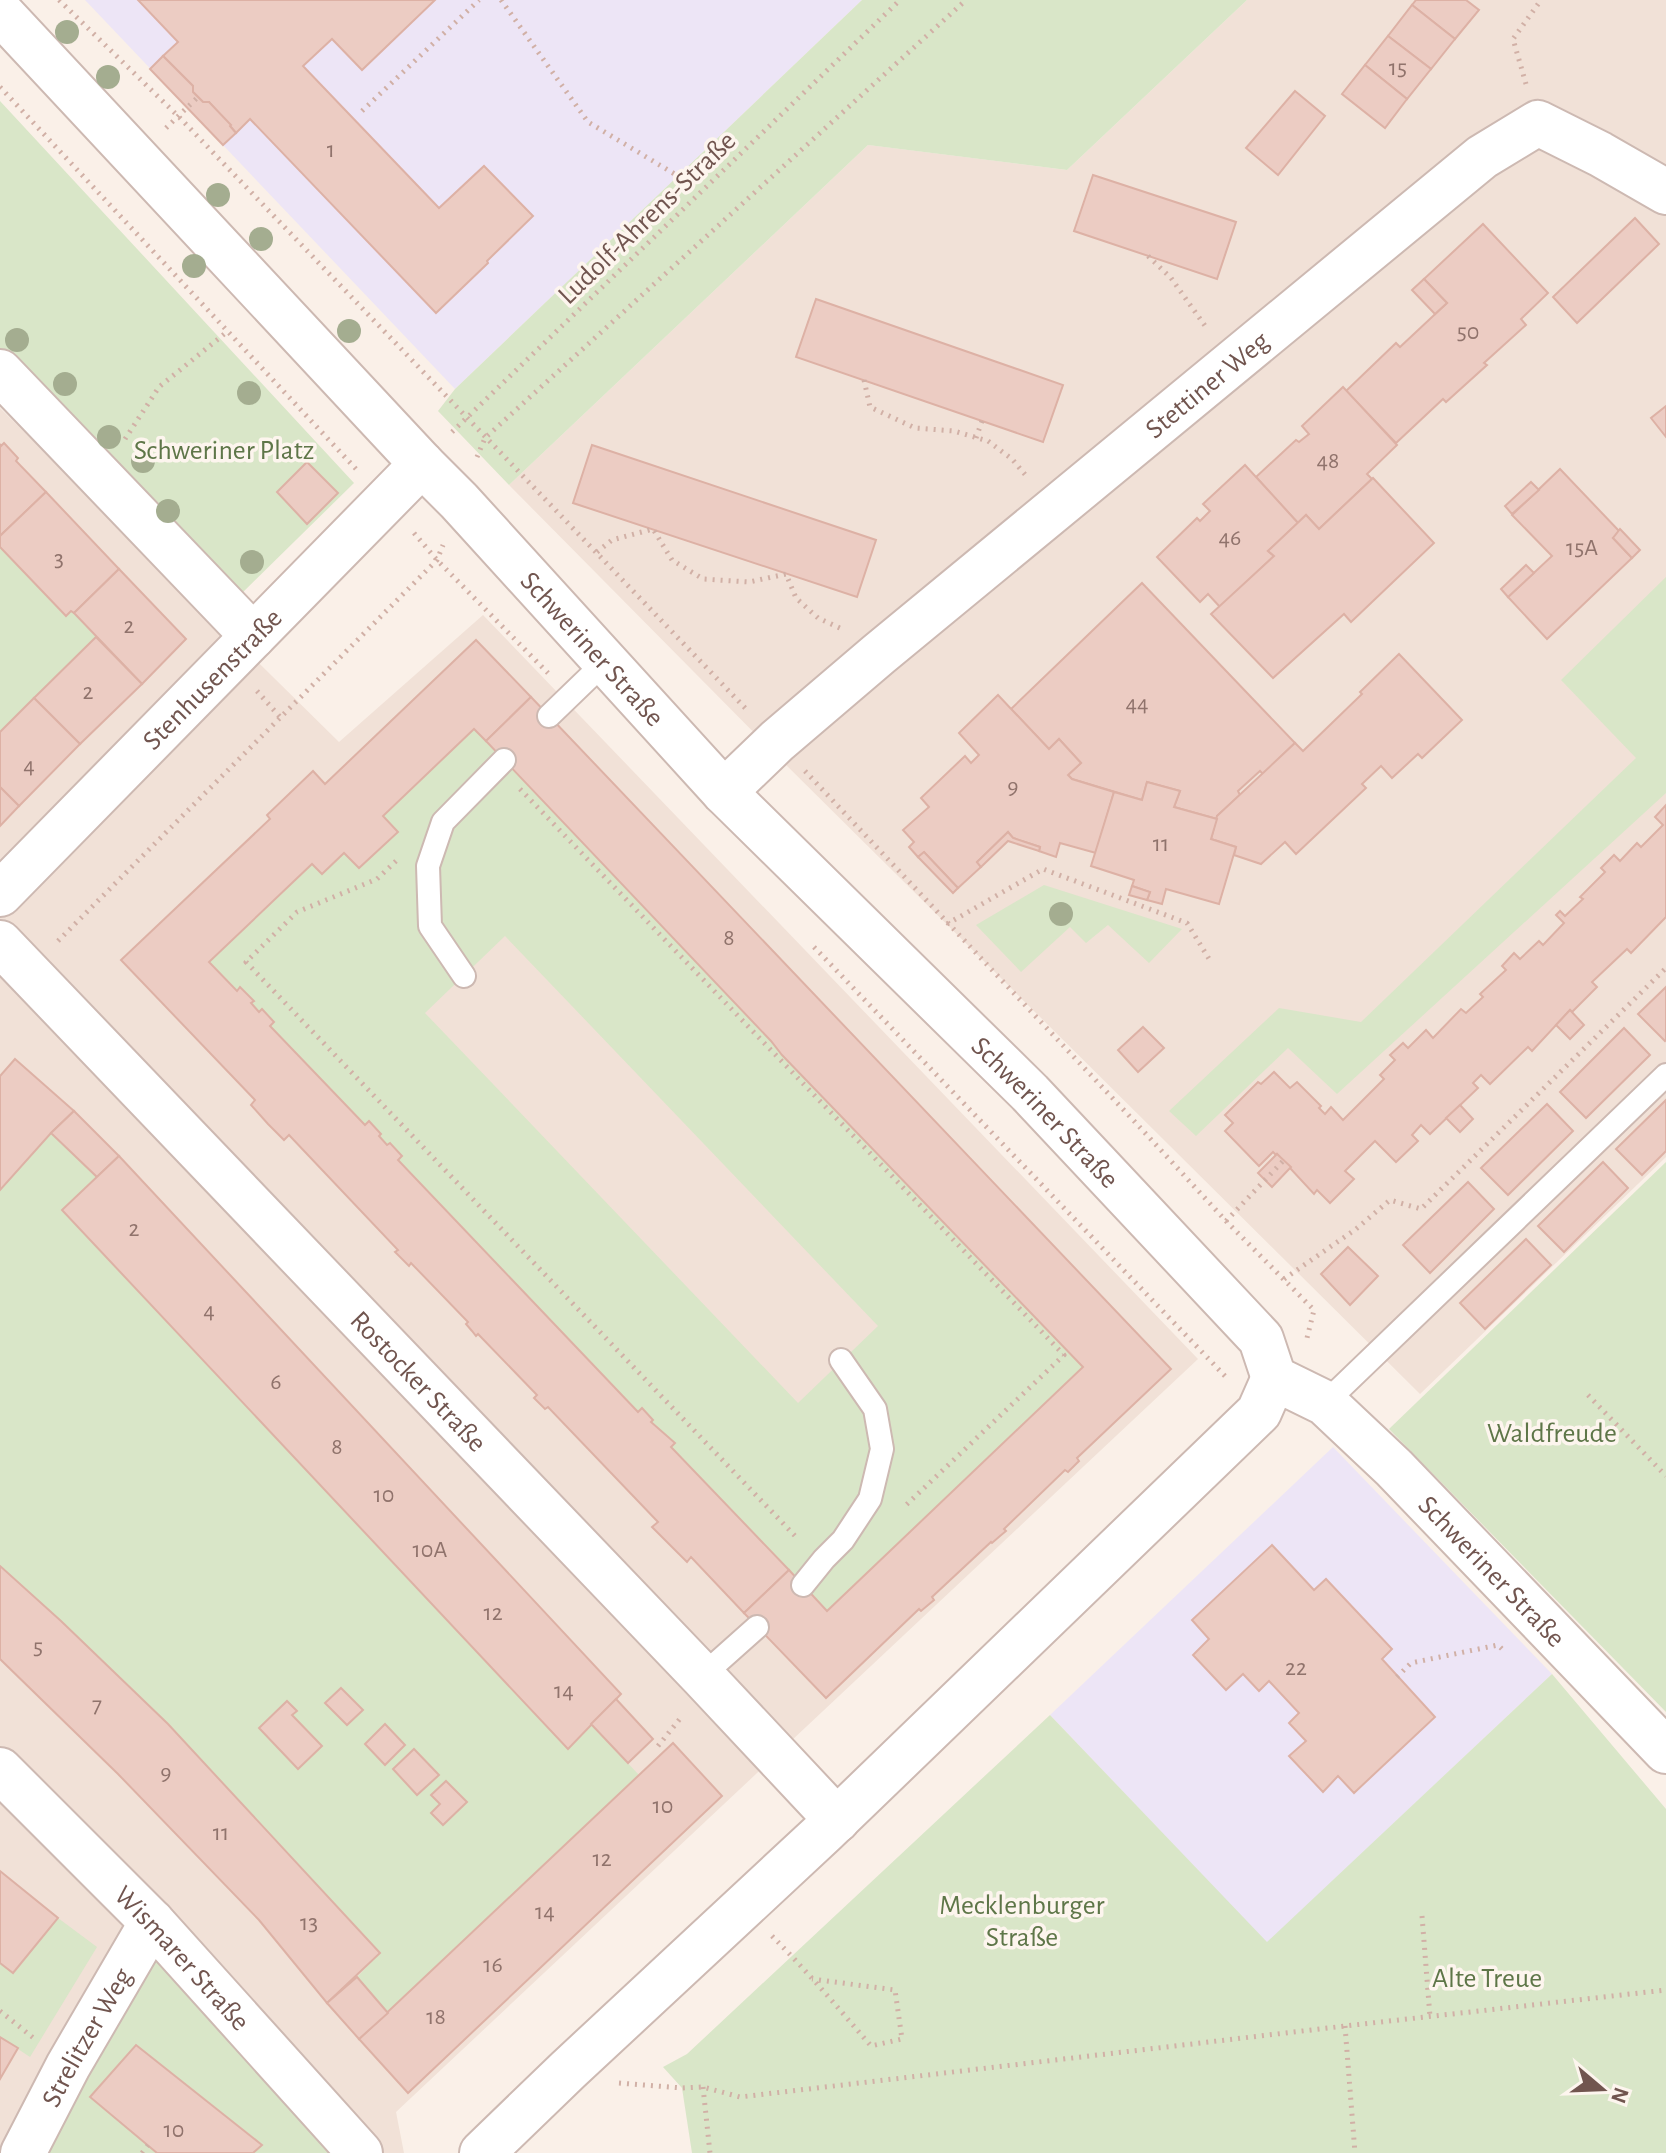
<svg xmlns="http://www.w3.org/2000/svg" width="1666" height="2153" font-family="'Alegreya Sans',sans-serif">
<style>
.residential{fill:#f1e1d7}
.education{fill:#ede5f6}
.green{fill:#d9e6c8;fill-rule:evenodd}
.building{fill:#ecccc3;stroke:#ddb1a5;stroke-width:2}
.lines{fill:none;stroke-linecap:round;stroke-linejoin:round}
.service-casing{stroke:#cdb9b2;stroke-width:26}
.minor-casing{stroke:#cdb9b2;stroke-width:48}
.path{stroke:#d1b0a6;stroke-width:5;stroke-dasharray:2 6;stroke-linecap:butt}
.service{stroke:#fff;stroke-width:22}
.minor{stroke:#fff;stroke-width:44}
.tree{fill:#a4ad90}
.labels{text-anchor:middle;stroke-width:7;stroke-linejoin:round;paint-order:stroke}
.number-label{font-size:24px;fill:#90736c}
.street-label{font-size:28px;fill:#71554f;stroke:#fdf5ee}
.park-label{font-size:28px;fill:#5e7648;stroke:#fdf5ee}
</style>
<rect width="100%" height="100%" fill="#faf0e8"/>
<g class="residential">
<polygon points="1247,0 1666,0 1666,1157 1420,1394 776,755 509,485 868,145 1067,170"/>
<polygon points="0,408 339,742 483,615 1198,1359 396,2112 404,2153 0,2153"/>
</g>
<g class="education">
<polygon points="85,0 862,0 455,389"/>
<polygon points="1333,1447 1552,1674 1267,1943 1050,1715"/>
</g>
<g class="green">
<polygon points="862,0 1247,0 1067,170 868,145 509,485 438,411 455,389"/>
<path d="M0 101 354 483 235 600 0 359ZM307 462 338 493 307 523 277 492Z"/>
<polygon points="0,547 65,616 71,611 96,637 0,732"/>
<polygon points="1666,577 1666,793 1337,1094 1288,1048 1196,1136 1169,1111 1279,1008 1361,1022 1636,758 1561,680"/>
<path d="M474 729 771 1041 782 1054 1083 1367 827 1611 671 1447 675 1443 651 1422 653 1420 642 1408 638 1412 398 1160 390 1143 387 1145 368 1122 364 1125 270 1026 274 1021 262 1010 259 1012 251 1003 253 1000 241 987 237 991 209 962 312 864 322 874 344 853 359 868 397 832 383 816ZM505 936 878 1326 798 1403 425 1013Z"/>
<polygon points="1044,885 1182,929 1149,963 1108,925 1086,943 1070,927 1021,972 976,925"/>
<polygon points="51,1133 97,1177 62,1210 567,1748 591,1724 639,1775 388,2013 357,1977 380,1953 168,1724 61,1621 0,1566 0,1190"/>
<polygon points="1666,1162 1666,1712 1389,1429"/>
<polygon points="1552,1674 1666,1809 1666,2153 692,2153 682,2088 663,2067 687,2054 1050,1715 1267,1942"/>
<polygon points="58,1918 97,1947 30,2057 0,2037 0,1963 13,1973"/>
<polygon points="156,1951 334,2153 253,2153 262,2144 136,2045 90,2097 157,2153 32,2153"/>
</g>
<g class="building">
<polygon points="138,0 435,0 362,70 332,39 303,66 439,208 484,166 533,216 487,261 488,263 436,313 250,119 236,133 209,102 203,102 193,92 193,86 163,56 178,42"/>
<polygon points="1416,0 1466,0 1479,10 1455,39 1412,5"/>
<polygon points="1412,5 1455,39 1431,69 1388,36"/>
<polygon points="1388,36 1431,69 1407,99 1365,65"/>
<polygon points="163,56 193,86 193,92 203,102 209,102 231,125 230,126 236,133 223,145 150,69"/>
<polygon points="1365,65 1407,99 1385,128 1342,94"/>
<polygon points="1295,91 1325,116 1278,175 1246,148"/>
<polygon points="1093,175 1236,222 1217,279 1074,231"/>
<polygon points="1635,218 1659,244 1577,323 1553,297"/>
<polygon points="1483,224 1548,293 1521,319 1526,325 1484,363 1487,365 1446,402 1443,399 1396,443 1346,391 1396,343 1400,347 1447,303 1424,279"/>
<polygon points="1424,279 1447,303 1435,314 1412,290"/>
<polygon points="816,299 1063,385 1043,442 796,357"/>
<polygon points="1343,387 1397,445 1367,474 1372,479 1319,529 1306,515 1298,523 1256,477 1296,440 1299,442 1309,434 1302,426"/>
<polygon points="1666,406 1666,437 1651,418"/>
<polygon points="4,443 18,458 16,461 46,492 0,536 0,444 1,446"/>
<polygon points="592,445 876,540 857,597 573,503"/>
<polygon points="307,462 338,493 307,524 277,492"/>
<polygon points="1245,465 1298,523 1268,551 1274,556 1220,607 1208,594 1200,602 1157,557 1197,518 1200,521 1210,511 1203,504"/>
<polygon points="1560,469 1620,532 1613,538 1632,558 1547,639 1508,597 1552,556 1512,515"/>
<polygon points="1373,478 1434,543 1351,622 1344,614 1273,678 1211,614 1274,556 1268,551 1306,515 1319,529"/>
<polygon points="1531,482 1539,490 1512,514 1505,506"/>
<polygon points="46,492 119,569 74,613 71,611 66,616 0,547 0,536"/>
<polygon points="1620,529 1640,550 1632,558 1613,538"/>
<polygon points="1526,565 1534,573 1508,597 1501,589"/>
<polygon points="119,569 186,639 142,684 74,613"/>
<polygon points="1142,583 1295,743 1263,774 1260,771 1238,791 1240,795 1217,816 1217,819 1174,807 1180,791 1147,782 1142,800 1072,779 1068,775 1081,763 1059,739 1049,749 1011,709"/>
<polygon points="96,637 142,684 80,744 34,698"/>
<polygon points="476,640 531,697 486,741 474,729 383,816 398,832 359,868 344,853 322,874 312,864 209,962 237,991 240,987 254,1001 251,1003 259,1012 262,1009 274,1022 270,1026 365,1125 369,1121 381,1134 379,1136 387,1145 390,1143 402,1156 398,1160 638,1412 642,1408 653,1420 651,1422 675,1443 671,1447 789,1570 744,1613 691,1557 687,1562 652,1527 658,1522 548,1407 545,1409 534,1398 537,1395 478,1334 476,1336 472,1331 466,1324 468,1322 411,1263 409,1266 395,1252 398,1250 289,1135 284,1140 268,1124 251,1105 255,1100 121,960 270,819 267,815 313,771 325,784"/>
<polygon points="1399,654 1462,720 1422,758 1418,754 1392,778 1381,766 1362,784 1366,788 1296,854 1285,842 1261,864 1234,855 1236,847 1211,839 1217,816 1295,743 1303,751 1362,694 1360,692"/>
<polygon points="998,695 1049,749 1059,739 1081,763 1068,775 1072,779 1114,792 1096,853 1060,843 1056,857 1039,851 1040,847 1013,838 1008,832 977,862 981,867 958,888 924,852 918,857 909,847 914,842 903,830 929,807 921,798 965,756 971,763 979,755 959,733"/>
<polygon points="531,697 1171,1369 1077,1458 1079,1461 1068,1472 1065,1470 1004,1529 1006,1531 1000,1536 992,1543 991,1542 932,1597 934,1600 921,1611 919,1609 826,1698 744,1613 789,1570 827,1611 1083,1367 782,1055 771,1041 486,741"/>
<polygon points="34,698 80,744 19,806 0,787 0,732"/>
<polygon points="1147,782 1180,791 1174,807 1217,819 1211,839 1236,847 1219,904 1166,889 1162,904 1147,900 1150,892 1132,886 1134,880 1091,866 1114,792 1142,800"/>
<polygon points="0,787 19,806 0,826"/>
<polygon points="1666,805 1666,917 1631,953 1627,949 1592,982 1597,987 1572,1012 1570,1010 1532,1051 1528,1047 1490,1084 1481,1075 1473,1083 1478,1088 1430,1134 1421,1125 1412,1135 1418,1141 1396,1162 1375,1141 1345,1171 1354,1179 1330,1203 1317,1190 1314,1194 1277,1154 1276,1155 1273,1152 1259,1166 1225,1131 1233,1123 1225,1115 1258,1082 1261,1084 1274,1072 1290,1088 1297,1082 1321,1106 1319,1108 1325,1114 1331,1107 1343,1120 1384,1079 1380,1075 1395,1060 1390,1055 1403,1043 1408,1048 1426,1030 1433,1038 1461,1009 1466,1013 1483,997 1480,994 1506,970 1502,966 1514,953 1520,959 1539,941 1543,945 1564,923 1556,915 1560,911 1565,916 1583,899 1580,897 1605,872 1601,868 1614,855 1620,861 1637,843 1641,847 1663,825 1655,817"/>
<polygon points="1008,832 1013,838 1040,847 1039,851 1008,841 981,867 977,862"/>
<polygon points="924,852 958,888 953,893 918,857"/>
<polygon points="1132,886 1150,892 1147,900 1129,895"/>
<polygon points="1666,987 1666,1040 1665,1041 1638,1014"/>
<polygon points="1570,1010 1584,1025 1570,1039 1556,1025"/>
<polygon points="1143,1027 1164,1048 1138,1072 1118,1050"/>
<polygon points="1624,1028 1650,1055 1586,1118 1560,1092"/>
<polygon points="15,1059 74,1111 51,1133 0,1190 0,1076"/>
<polygon points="1666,1100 1666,1151 1642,1175 1616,1149"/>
<polygon points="1547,1104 1573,1131 1508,1195 1481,1168"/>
<polygon points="1460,1105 1473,1119 1460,1132 1446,1118"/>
<polygon points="74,1111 119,1156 97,1177 51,1133"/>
<polygon points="1277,1154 1291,1167 1272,1187 1258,1173"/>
<polygon points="119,1156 621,1694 568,1749 62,1210"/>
<polygon points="1603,1162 1628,1188 1564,1252 1538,1226"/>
<polygon points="1468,1182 1494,1209 1430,1273 1403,1245"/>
<polygon points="1526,1239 1551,1265 1485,1329 1460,1303"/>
<polygon points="1348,1247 1378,1276 1350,1305 1321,1274"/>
<polygon points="1272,1545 1314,1590 1326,1579 1392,1649 1382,1659 1435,1717 1354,1793 1338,1776 1323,1792 1289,1756 1306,1741 1289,1723 1299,1713 1269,1681 1259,1691 1243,1674 1226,1690 1193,1655 1209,1639 1192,1620"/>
<polygon points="0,1566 61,1621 168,1724 380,1953 327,2003 259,1920 118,1774 0,1659"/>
<polygon points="341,1688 363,1710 347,1725 325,1703"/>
<polygon points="616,1699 653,1739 628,1763 591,1724"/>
<polygon points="287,1701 297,1711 292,1715 322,1746 298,1769 259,1728"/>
<polygon points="385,1724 405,1745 385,1765 365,1744"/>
<polygon points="673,1743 722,1796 408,2093 359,2039"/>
<polygon points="414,1749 439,1775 417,1795 393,1769"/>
<polygon points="446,1781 467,1802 443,1825 431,1813 440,1804 431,1795"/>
<polygon points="0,1871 58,1918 13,1973 0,1963"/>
<polygon points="357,1977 388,2013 359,2039 327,2003"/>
<polygon points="0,2037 18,2048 0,2079"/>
<polygon points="136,2045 262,2145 253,2153 157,2153 90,2097"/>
</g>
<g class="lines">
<defs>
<g id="service">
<polyline points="549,716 605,662"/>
<polyline points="464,976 430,926 428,866 443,822 504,760"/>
<polyline points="1325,1403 1666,1075"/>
<polyline points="803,1585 824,1559 843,1540 870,1499 882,1449 875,1409 841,1360"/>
<polyline points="702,1676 757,1627"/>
</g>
<g id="minor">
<path id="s1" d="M0 12 422 464 459 501 724 792 1030 1093 1261 1339 1274 1378 1325 1403 1394 1468 1666 1751"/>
<polyline points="0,372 253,636"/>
<path id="s2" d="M724 792 777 741 879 654 1482 157 1538 123 1600 154 1666 192"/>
<path id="s3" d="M0 894 422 464"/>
<path id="s4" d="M0 943 702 1676 837 1820"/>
<path id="s5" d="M0 1770 152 1922 360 2153"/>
<path id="s6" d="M23 2153 68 2066 152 1922"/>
<polyline points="482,2153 568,2070 825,1831 1259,1412 1274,1378"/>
</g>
</defs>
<use href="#service" class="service-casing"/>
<use href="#minor" class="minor-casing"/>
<g class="path">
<polyline points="59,0 179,117 749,712"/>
<polyline points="501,0 588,122 678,176"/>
<polyline points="1526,84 1513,39 1541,0"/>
<polyline points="0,87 356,469"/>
<polyline points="362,111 479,0"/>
<polyline points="166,128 198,97"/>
<polyline points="1148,256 1171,278 1208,330"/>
<polyline points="864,380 870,407 915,428 954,431 988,441 1012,459 1028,478"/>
<polyline points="452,432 900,0"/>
<polyline points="976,438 982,421"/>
<polyline points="125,439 159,387 228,331"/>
<polyline points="477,457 485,438 966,0"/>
<polyline points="414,533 437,560 548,673"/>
<polyline points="597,552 612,540 653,529 672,560 703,579 749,582 786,574 796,598 818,618 842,629"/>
<polyline points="257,691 280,717"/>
<polyline points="805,771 1135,1122 1226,1221 1314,1310 1307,1338"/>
<polyline points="520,789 1064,1355 904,1507"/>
<polyline points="396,861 377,879 297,912 246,962 798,1539"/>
<polyline points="947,924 1043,869 1187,923 1211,962"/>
<polyline points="58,941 437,560 443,545"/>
<polyline points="814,947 1225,1376"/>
<polyline points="1226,1221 1284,1160"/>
<polyline points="1284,1279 1356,1229 1390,1200 1421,1209 1666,968"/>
<polyline points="1588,1395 1666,1476"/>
<polyline points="1397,1677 1411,1663 1498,1645 1505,1652"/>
<polyline points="658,1746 683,1715"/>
<polyline points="1422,1916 1430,2017"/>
<path d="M772 1936C807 1971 839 2009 871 2046L902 2039 895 1990 812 1979"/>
<polyline points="0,2011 36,2040"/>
<polyline points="1345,2026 1355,2153"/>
<polyline points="619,2083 682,2088 703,2087 740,2097 1345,2026 1666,1990"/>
<polyline points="703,2087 710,2153"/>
<polyline points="142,2153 148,2145"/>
</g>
<use href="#service" class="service"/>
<use href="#minor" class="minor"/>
</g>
<g class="tree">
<circle cx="67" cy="32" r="12"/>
<circle cx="108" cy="77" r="12"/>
<circle cx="218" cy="195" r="12"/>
<circle cx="261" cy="239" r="12"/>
<circle cx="194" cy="266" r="12"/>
<circle cx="349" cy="331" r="12"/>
<circle cx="17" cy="340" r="12"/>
<circle cx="65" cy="384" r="12"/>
<circle cx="249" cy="393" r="12"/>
<circle cx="109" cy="437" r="12"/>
<circle cx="143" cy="461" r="12"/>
<circle cx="168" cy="511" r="12"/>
<circle cx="252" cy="562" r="12"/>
<circle cx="1061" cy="914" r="12"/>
</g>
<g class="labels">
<g class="number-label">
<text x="1398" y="75">15</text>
<text x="331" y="157">1</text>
<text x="1468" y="339">50</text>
<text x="1328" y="468">48</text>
<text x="1230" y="545">46</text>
<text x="1582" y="555">15A</text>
<text x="59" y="566">3</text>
<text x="129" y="633">2</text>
<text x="88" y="699">2</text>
<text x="1137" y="711">44</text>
<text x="29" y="773">4</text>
<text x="1013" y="794">9</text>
<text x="1161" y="851">11</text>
<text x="729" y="945">8</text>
<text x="134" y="1236">2</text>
<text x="209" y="1318">4</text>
<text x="276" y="1389">6</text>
<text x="337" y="1454">8</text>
<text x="384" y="1502">10</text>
<text x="430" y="1557">10A</text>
<text x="493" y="1620">12</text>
<text x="38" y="1654">5</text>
<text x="1296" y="1675">22</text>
<text x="564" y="1698">14</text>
<text x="97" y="1712">7</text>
<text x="166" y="1780">9</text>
<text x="663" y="1813">10</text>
<text x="221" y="1840">11</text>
<text x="602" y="1866">12</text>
<text x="545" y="1919">14</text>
<text x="309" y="1930">13</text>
<text x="493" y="1972">16</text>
<text x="436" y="2024">18</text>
<text x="174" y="2137">10</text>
</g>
<g class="street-label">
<text transform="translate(646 217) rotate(-44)" y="10">Ludolf-Ahrens-Straße</text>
<text dy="10" stroke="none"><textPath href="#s2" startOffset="632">Stettiner Weg</textPath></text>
<text dy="10" stroke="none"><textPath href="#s1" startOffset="870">Schweriner Straße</textPath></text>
<text dy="10" stroke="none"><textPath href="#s3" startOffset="302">Stenhusenstraße</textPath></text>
<text dy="10" stroke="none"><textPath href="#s1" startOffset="1518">Schweriner Straße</textPath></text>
<text dy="10" stroke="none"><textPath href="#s4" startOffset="606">Rostocker Straße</textPath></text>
<text dy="10" stroke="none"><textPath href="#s1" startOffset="2166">Schweriner Straße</textPath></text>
<text dy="10" stroke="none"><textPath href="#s5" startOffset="262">Wismarer Straße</textPath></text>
<text dy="10" stroke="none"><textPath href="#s6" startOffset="132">Strelitzer Weg</textPath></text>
</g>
<g class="park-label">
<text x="224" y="459">Schweriner Platz</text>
<text x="1552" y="1442">Waldfreude</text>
<text x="1022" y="1914">Mecklenburger<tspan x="1022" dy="32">Straße</tspan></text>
<text x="1487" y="1987">Alte Treue</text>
</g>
</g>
<g transform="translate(1602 2089) rotate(109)" stroke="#fdf5ee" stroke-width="6" paint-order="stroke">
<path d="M0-6L14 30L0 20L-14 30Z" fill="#71554f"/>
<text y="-12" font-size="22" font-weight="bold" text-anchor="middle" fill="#71554f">N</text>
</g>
</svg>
